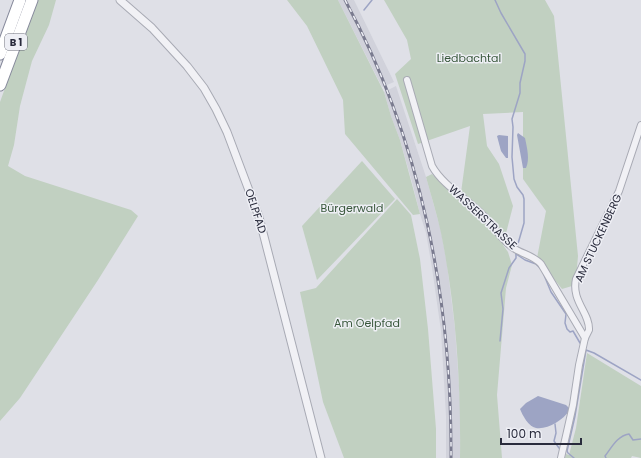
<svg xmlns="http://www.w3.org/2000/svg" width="641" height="458" font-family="Poppins,sans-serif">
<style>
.built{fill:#d1d2db}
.green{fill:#c1d0c1}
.water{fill:#9da4c4}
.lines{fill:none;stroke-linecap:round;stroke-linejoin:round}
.stream{stroke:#9da4c4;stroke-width:1.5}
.minor-casing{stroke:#a8aab4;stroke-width:8}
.tertiary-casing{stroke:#a8aab4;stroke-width:9}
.motorway-casing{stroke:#878a9c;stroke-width:13}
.minor{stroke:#f1f1f5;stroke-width:6}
.tertiary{stroke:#f1f1f5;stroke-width:7}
.motorway{stroke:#fff;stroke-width:11}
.rail-casing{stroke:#7a7b8f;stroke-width:3}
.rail{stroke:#eeeff5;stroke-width:1.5;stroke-dasharray:4.5;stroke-linecap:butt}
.labels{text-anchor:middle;stroke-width:3;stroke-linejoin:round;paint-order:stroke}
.shield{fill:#eeeff5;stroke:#646674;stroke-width:1}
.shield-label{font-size:10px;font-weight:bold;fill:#292b3c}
.park-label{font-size:11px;fill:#38573b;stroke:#eeeff5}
.street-label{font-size:11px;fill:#292b3c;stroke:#eeeff5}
</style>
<rect width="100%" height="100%" fill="#dfe0e7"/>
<g class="built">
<polygon points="338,0 354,0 394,82 382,87"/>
<polygon points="396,86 426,177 441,231 447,264 455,329 461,414 460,458 446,458 446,416 441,331 432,268 426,233 420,214 412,182 400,140 391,116 384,92"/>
</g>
<g class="green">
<polygon points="37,0 56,0 49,25 32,61 20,106 14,145 8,166 25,176 131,210 138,216 98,280 20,398 0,421 0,102"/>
<polygon points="287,0 338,0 384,92 391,116 400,140 420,214 413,215 345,134 343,100 307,26"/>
<path d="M384 0H545L554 16 578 256 576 279H574L572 286 562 289 537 258 546 211 523 179V112L483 114 487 146 499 164 513 206 503 245 508 252 512 265 506 288 497 395 502 458H460C461 383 456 307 441 233 437 214 431 196 426 177L432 174 460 200 470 126 418 144 395 74 411 59 407 40Z"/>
<polygon points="362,161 395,199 317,280 302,226"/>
<polygon points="397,199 411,215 420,259 428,329 436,429 436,458 344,458 323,402 300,292 316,288"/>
<polygon points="587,353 641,386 641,458 632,456 631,458 565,458 566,454 569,455 576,428"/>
</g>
<g class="water">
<path d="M518 133 525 138C527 148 530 159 526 168H523L517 135Z"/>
<polygon points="499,135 508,136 508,158 506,158 501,151 497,136"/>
<path d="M538 396 566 405 569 408V411C563 420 547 430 536 428 528 426 523 416 520 409L526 403Z"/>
</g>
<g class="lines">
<g class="stream">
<polyline points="495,0 501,13 525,54 525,61 520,83 520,93 512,119 513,127 512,157 514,179 517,187 523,195 524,199 524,223 517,247"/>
<polyline points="364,10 372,0"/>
<polyline points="516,254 525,260 536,264 540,268"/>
<polyline points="544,275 551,292 566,314 565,323 567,329 570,332 573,331 580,343"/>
<polyline points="500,341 503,309 501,293 509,268 516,258 516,251"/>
<polyline points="555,424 556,433 554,441 559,448"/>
<polyline points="574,458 568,453 567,451 575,416 586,350 594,353 641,380"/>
<path d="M606 458 605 456C612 447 617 436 629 434L633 440 641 439"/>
</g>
<defs>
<g id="minor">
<path d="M407 80 432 166C443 186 469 200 485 217 494 227 501 239 512 247 521 254 533 255 541 264L585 338"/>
<path d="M561 458 573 405 579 365 585 338 589 330C590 313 571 301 576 279L619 191 641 125"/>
</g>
<polyline id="tertiary" points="120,0 152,28 187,66 204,88 216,109 227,132 259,217 321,458"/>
<g id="motorway">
<polyline points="0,54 20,0"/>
<polyline points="0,85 32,0"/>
</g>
</defs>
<use href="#minor" class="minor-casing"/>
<use href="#tertiary" class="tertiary-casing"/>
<use href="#motorway" class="motorway-casing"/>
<use href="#minor" class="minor"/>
<use href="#tertiary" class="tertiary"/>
<use href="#motorway" class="motorway"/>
<defs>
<path id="rail" d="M345 0C421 140 452 299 451 458"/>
</defs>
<use href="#rail" class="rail-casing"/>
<use href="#rail" class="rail"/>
</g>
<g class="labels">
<rect class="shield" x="5" y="34" width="22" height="16" rx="3"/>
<g class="shield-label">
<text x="16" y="46">B 1</text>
</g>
<g class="park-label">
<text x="469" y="62">Liedbachtal</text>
<text x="352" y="212">Bürgerwald</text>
<text x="367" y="327">Am Oelpfad</text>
</g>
<g class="street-label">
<text transform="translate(256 211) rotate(72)" y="4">OELPFAD</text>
<text transform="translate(483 217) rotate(43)" y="4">WASSERSTRASSE</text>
<text transform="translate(598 238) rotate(-65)" y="4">AM STUCKENBERG</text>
</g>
</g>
<path d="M501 438v6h80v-6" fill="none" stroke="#292b3c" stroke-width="2"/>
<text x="507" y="438" font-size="12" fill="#292b3c" stroke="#eeeff5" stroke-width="3" paint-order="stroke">100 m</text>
</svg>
